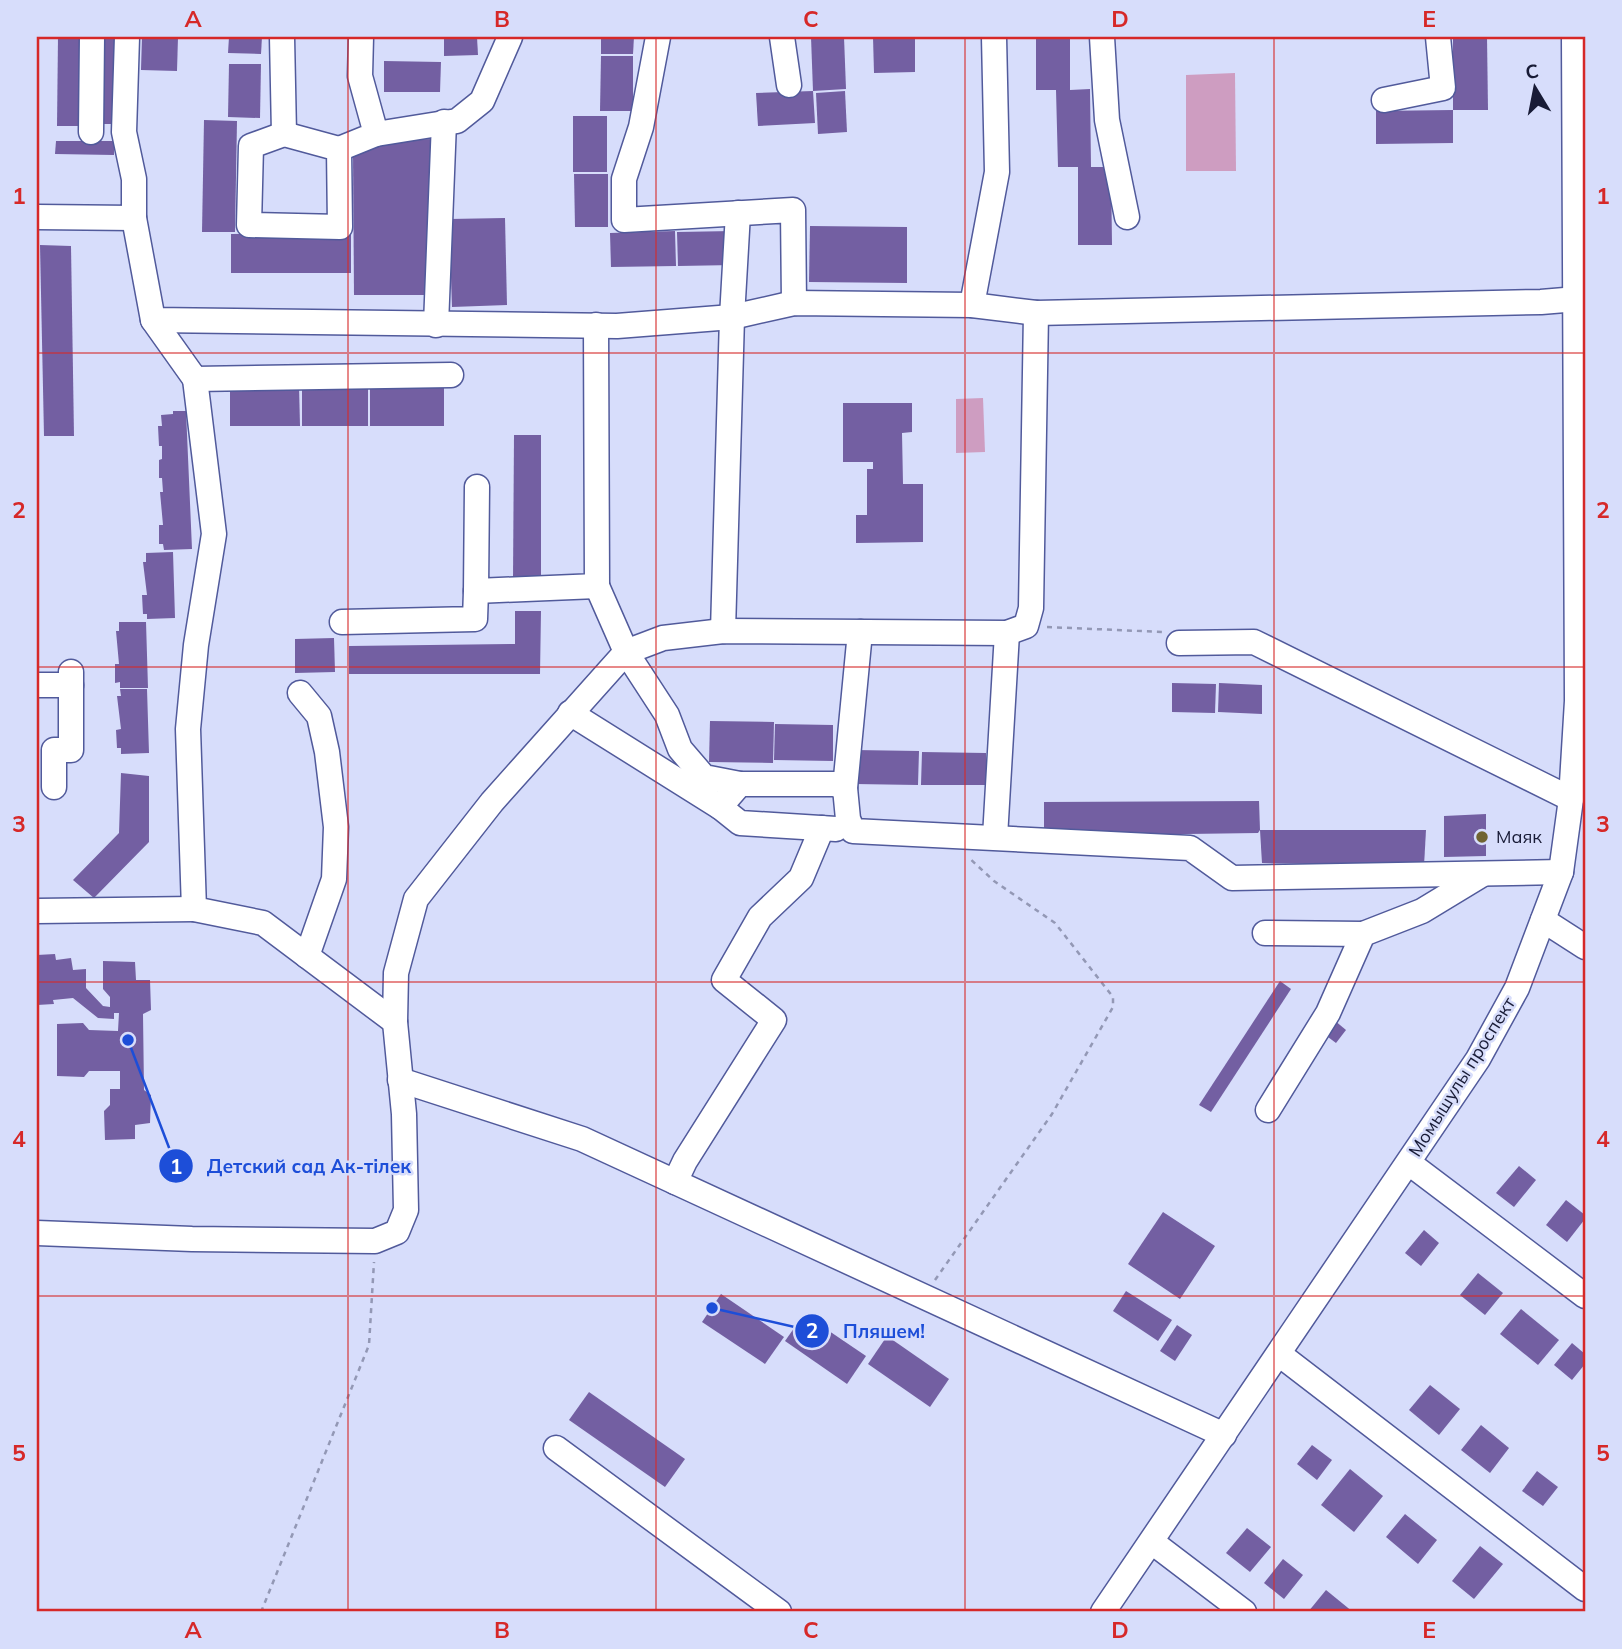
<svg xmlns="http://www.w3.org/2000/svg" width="1622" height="1649" font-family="Mulish,sans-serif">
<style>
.green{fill:#ce9dc1}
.building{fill:#735fa2}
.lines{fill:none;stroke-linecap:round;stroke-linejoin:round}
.minor-casing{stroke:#515a9b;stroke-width:27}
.path{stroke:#9398b5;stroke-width:2.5;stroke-dasharray:5 5;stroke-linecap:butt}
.minor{stroke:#fff;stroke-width:24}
.grid{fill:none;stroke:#d62828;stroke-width:2;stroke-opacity:0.55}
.poi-dot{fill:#706431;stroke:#d7ddfb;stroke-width:2.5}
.labels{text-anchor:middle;stroke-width:5;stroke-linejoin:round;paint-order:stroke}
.poi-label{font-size:18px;fill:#181b36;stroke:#d7ddfb;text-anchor:start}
.street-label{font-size:18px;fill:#181b36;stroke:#d7ddfb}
.leader{fill:none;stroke:#1d4ed8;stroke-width:2.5}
.callout-dot{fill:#1d4ed8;stroke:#d7ddfb;stroke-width:2.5}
.mark-label{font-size:21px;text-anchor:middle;font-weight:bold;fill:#fff}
.callout-label{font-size:19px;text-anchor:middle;font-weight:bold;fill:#1d4ed8;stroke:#d7ddfb;stroke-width:5;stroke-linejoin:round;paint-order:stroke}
.neatline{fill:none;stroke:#d62828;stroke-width:2.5}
.grid-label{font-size:23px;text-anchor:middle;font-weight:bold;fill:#d62828}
</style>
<rect width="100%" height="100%" fill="#d7ddfb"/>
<g class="green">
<polygon points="1235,73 1236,171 1186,171 1186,75"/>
<polygon points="983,398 985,452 956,453 956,399"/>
</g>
<g class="building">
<polygon points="58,37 84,37 83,126 57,126"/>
<polygon points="102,37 116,37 115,124 101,124"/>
<polygon points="142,37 178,37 177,71 141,70"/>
<polygon points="229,37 262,37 261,54 228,53"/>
<polygon points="444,37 477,37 478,55 444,56"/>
<polygon points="601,37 634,37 633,54 601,54"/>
<polygon points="811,37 844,37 846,89 813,91"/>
<polygon points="873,37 915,37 915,72 874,73"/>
<polygon points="1036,37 1070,37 1070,90 1090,89 1091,167 1111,167 1112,245 1078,245 1078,167 1058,167 1056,90 1036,90"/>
<polygon points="1453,37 1487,37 1488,110 1453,110"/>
<polygon points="601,56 633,56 633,111 600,111"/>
<polygon points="384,61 441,62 440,92 384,92"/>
<polygon points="229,64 261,64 260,118 228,117"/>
<polygon points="813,91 815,123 758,126 756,93"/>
<polygon points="845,91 847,132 818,134 816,93"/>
<polygon points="1453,110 1453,143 1376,144 1376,111"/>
<rect x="573" y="116" width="34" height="56"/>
<polygon points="204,120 237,121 235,232 202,232"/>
<polygon points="434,139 431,295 354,295 353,155 379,140"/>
<polygon points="56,141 114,141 114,155 55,154"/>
<polygon points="574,174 608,174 608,227 575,227"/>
<polygon points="505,218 507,305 452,307 449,219"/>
<polygon points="810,226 907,227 907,283 809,282"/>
<polygon points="675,231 676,266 611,267 610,233"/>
<polygon points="733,231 734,265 678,266 677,232"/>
<polygon points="351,233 351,273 231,273 231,234"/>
<polygon points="40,245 71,246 74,436 44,436"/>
<polygon points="299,386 300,426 230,426 230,387"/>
<polygon points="370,386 444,387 444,426 370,426"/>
<rect x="302" y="387" width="66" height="39"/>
<polygon points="843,403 912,403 912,432 902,433 903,484 923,484 923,542 856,543 856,515 867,515 867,469 873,469 873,462 843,462"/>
<polygon points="173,411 186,411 192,549 164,550 163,544 159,544 159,525 163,525 160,492 163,492 162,478 159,478 159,460 162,459 162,446 159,446 158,426 162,426 161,415 173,414"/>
<polygon points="514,435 541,435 541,579 513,580"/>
<polygon points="173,552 175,618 147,619 147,614 143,614 142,595 147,595 143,562 146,562 146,553"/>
<polygon points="515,611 541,611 540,674 349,674 349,646 515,644"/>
<polygon points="119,622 146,622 148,688 120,688 120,682 115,683 115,664 119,664 116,631 119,631"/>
<polygon points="334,638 335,672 295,673 295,639"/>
<polygon points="1172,683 1216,684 1215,713 1172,712"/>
<polygon points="1219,683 1262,685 1262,714 1218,712"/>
<polygon points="120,689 147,689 149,753 121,754 121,748 117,748 116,730 121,729 117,696 121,696"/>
<polygon points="710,721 774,722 773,763 709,762"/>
<polygon points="775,724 833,725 833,761 774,760"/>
<polygon points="855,750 919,751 918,785 855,784"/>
<polygon points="922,752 986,753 987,785 921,785"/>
<polygon points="121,773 149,776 149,842 94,898 73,880 119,833"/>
<polygon points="1259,801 1260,830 1258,833 1044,836 1044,802"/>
<polygon points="1486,814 1486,856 1444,857 1444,816"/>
<polygon points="1260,830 1426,830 1424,866 1262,863"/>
<polygon points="55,954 56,960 71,958 73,970 86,969 86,988 103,1006 110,1007 110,997 103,989 103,961 135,962 136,980 150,980 151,1010 143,1014 144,1090 151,1095 150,1123 135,1125 135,1139 105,1140 104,1111 110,1105 110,1089 120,1089 120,1071 89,1071 84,1077 57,1076 57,1024 83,1023 89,1030 118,1031 119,1013 114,1013 114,1019 98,1018 73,998 53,1000 54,1004 37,1005 37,955"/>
<polygon points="1280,981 1291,989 1211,1112 1199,1105"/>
<polygon points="1334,1020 1346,1030 1336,1043 1324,1034"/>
<polygon points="1519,1166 1536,1180 1514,1207 1496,1193"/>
<polygon points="1566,1200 1585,1215 1585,1219 1567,1242 1546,1225"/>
<polygon points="1163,1212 1215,1246 1180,1299 1128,1264"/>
<polygon points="1424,1230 1439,1243 1421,1266 1405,1253"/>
<polygon points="1478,1273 1503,1293 1485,1315 1460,1295"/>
<polygon points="1126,1291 1172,1320 1158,1341 1113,1311"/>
<polygon points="721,1294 784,1337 765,1364 702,1322"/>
<polygon points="1521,1309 1559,1340 1538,1365 1500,1334"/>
<polygon points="804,1314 866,1356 847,1384 785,1341"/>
<polygon points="1177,1325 1192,1335 1175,1361 1160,1351"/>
<polygon points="887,1336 949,1379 930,1407 868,1364"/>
<polygon points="1572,1343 1585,1354 1585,1364 1572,1380 1554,1365"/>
<polygon points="1430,1385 1460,1409 1439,1435 1409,1410"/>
<polygon points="589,1392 685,1459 665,1487 569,1420"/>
<polygon points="1481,1425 1509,1448 1490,1473 1461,1450"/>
<polygon points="1312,1445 1332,1460 1317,1480 1297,1464"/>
<polygon points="1350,1469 1383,1496 1354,1532 1321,1505"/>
<polygon points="1537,1471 1558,1487 1543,1506 1522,1491"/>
<polygon points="1405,1514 1437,1540 1418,1564 1386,1537"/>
<polygon points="1247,1528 1271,1547 1250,1572 1226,1553"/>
<polygon points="1480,1546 1503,1564 1474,1599 1452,1581"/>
<polygon points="1283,1559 1303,1575 1284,1599 1264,1583"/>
<polygon points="1326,1590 1353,1612 1308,1612"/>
</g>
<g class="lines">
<defs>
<g id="minor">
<polyline points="282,37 284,134"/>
<polyline points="658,37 641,127 624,179 624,220 793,210 794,303"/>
<polyline points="782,37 789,85"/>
<polyline points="1102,37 1107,120 1127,217"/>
<polyline points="1384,100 1443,88 1438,37"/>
<polyline points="91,132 92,37"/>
<polygon points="284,134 339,149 340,227 249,225 251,146"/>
<polyline points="376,134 457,121 482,101 510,37"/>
<polyline points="339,149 376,134 360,76 361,37"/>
<polyline points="37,217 134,218 134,179 124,132 127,37"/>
<polyline points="134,218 153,320 617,326 732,317 794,303 972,305 1036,313"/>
<polyline points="972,305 997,172 994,37"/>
<polyline points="153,320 195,379 451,375"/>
<polyline points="436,325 444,122"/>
<polyline points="195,379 214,534 196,645 188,729 194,909 263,923 395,1022"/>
<polyline points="477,487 476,591 597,586 596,325"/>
<polyline points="597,586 626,652 667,715 680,749 704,777 740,784"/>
<polyline points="342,622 475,619 476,591"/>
<polyline points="723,631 732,317 738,213"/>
<polyline points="1179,643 1254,642 1571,799"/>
<polyline points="37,685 71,685"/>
<polyline points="300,693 319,716 327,752 336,827 334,879 307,956"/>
<polyline points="570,713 720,807 740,784 835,784 845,788 848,819 853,831 1190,848 1232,878 1561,872"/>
<polyline points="54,787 54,750 71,750 71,672"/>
<polyline points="845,788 860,632"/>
<polyline points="720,807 740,823 836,829"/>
<polyline points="995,837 1007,633"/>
<polyline points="37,911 194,909"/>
<polyline points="1543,920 1585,947"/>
<polyline points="1265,933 1363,934"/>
<polyline points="400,1080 582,1139 1224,1435"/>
<polyline points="1268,1110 1328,1013 1363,934 1422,911 1483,874"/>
<polyline points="1409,1163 1585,1296"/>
<polyline points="675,1182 685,1161 774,1020 724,980 760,917 801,878 822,828"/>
<polyline points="37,1233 192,1239 375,1241 397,1232 406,1210 404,1114 395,1022 396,973 416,899 492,802 626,652 663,638 723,631 1007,633 1026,626 1031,608 1036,313 1541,302 1577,299"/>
<polyline points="1279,1354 1585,1589"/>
<polyline points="556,1448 779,1612"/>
<polyline points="1152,1542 1244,1612"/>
<polyline points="1103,1612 1478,1059 1517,988 1561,872 1571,799 1577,701 1574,37"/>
</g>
</defs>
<use href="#minor" class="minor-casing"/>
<g class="path">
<polyline points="1047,627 1163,632"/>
<polyline points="935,1280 1052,1114 1113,1007 1113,997 1055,923 994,881 968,857"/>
<polyline points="261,1612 369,1345 374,1262"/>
</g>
<use href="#minor" class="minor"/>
</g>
<path class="grid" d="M348 37V1612M656 37V1612M965 37V1612M1274 37V1612M37 353H1585M37 667H1585M37 982H1585M37 1296H1585"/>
<circle class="poi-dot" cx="1482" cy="837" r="7"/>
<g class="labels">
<g class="poi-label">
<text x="1496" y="843">Маяк</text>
</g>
<g class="street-label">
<text transform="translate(1462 1077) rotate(-58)" y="6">Момышулы проспект</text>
</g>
</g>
<path class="leader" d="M128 1040L176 1166M712 1308L812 1331"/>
<g class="callout-dot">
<circle cx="128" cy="1040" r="7"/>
<circle cx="712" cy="1308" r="7"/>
<circle cx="176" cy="1166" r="18"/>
<circle cx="812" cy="1331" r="18"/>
</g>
<g class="mark-label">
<text x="176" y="1174">1</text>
<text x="812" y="1338">2</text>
</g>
<g class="callout-label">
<text x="309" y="1173">Детский сад Ак-тiлек</text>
<text x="884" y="1338">Пляшем!</text>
</g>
<rect width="1622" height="1649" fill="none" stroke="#d7ddfb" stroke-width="77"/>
<g transform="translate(1535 88) rotate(350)" stroke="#d7ddfb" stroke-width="5" paint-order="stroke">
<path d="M0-5L12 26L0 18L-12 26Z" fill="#181b36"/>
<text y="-10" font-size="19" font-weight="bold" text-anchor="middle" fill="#181b36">С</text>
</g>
<rect x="38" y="38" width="1546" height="1572" class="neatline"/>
<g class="grid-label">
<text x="193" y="27">A</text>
<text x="502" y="27">B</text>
<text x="811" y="27">C</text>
<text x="1120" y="27">D</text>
<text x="1429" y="27">E</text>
<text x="19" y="204">1</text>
<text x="1603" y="204">1</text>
<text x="19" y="518">2</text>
<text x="1603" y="518">2</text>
<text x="19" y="832">3</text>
<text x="1603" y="832">3</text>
<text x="19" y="1147">4</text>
<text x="1603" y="1147">4</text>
<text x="19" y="1461">5</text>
<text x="1603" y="1461">5</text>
<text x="193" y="1638">A</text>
<text x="502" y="1638">B</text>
<text x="811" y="1638">C</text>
<text x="1120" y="1638">D</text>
<text x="1429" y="1638">E</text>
</g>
</svg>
